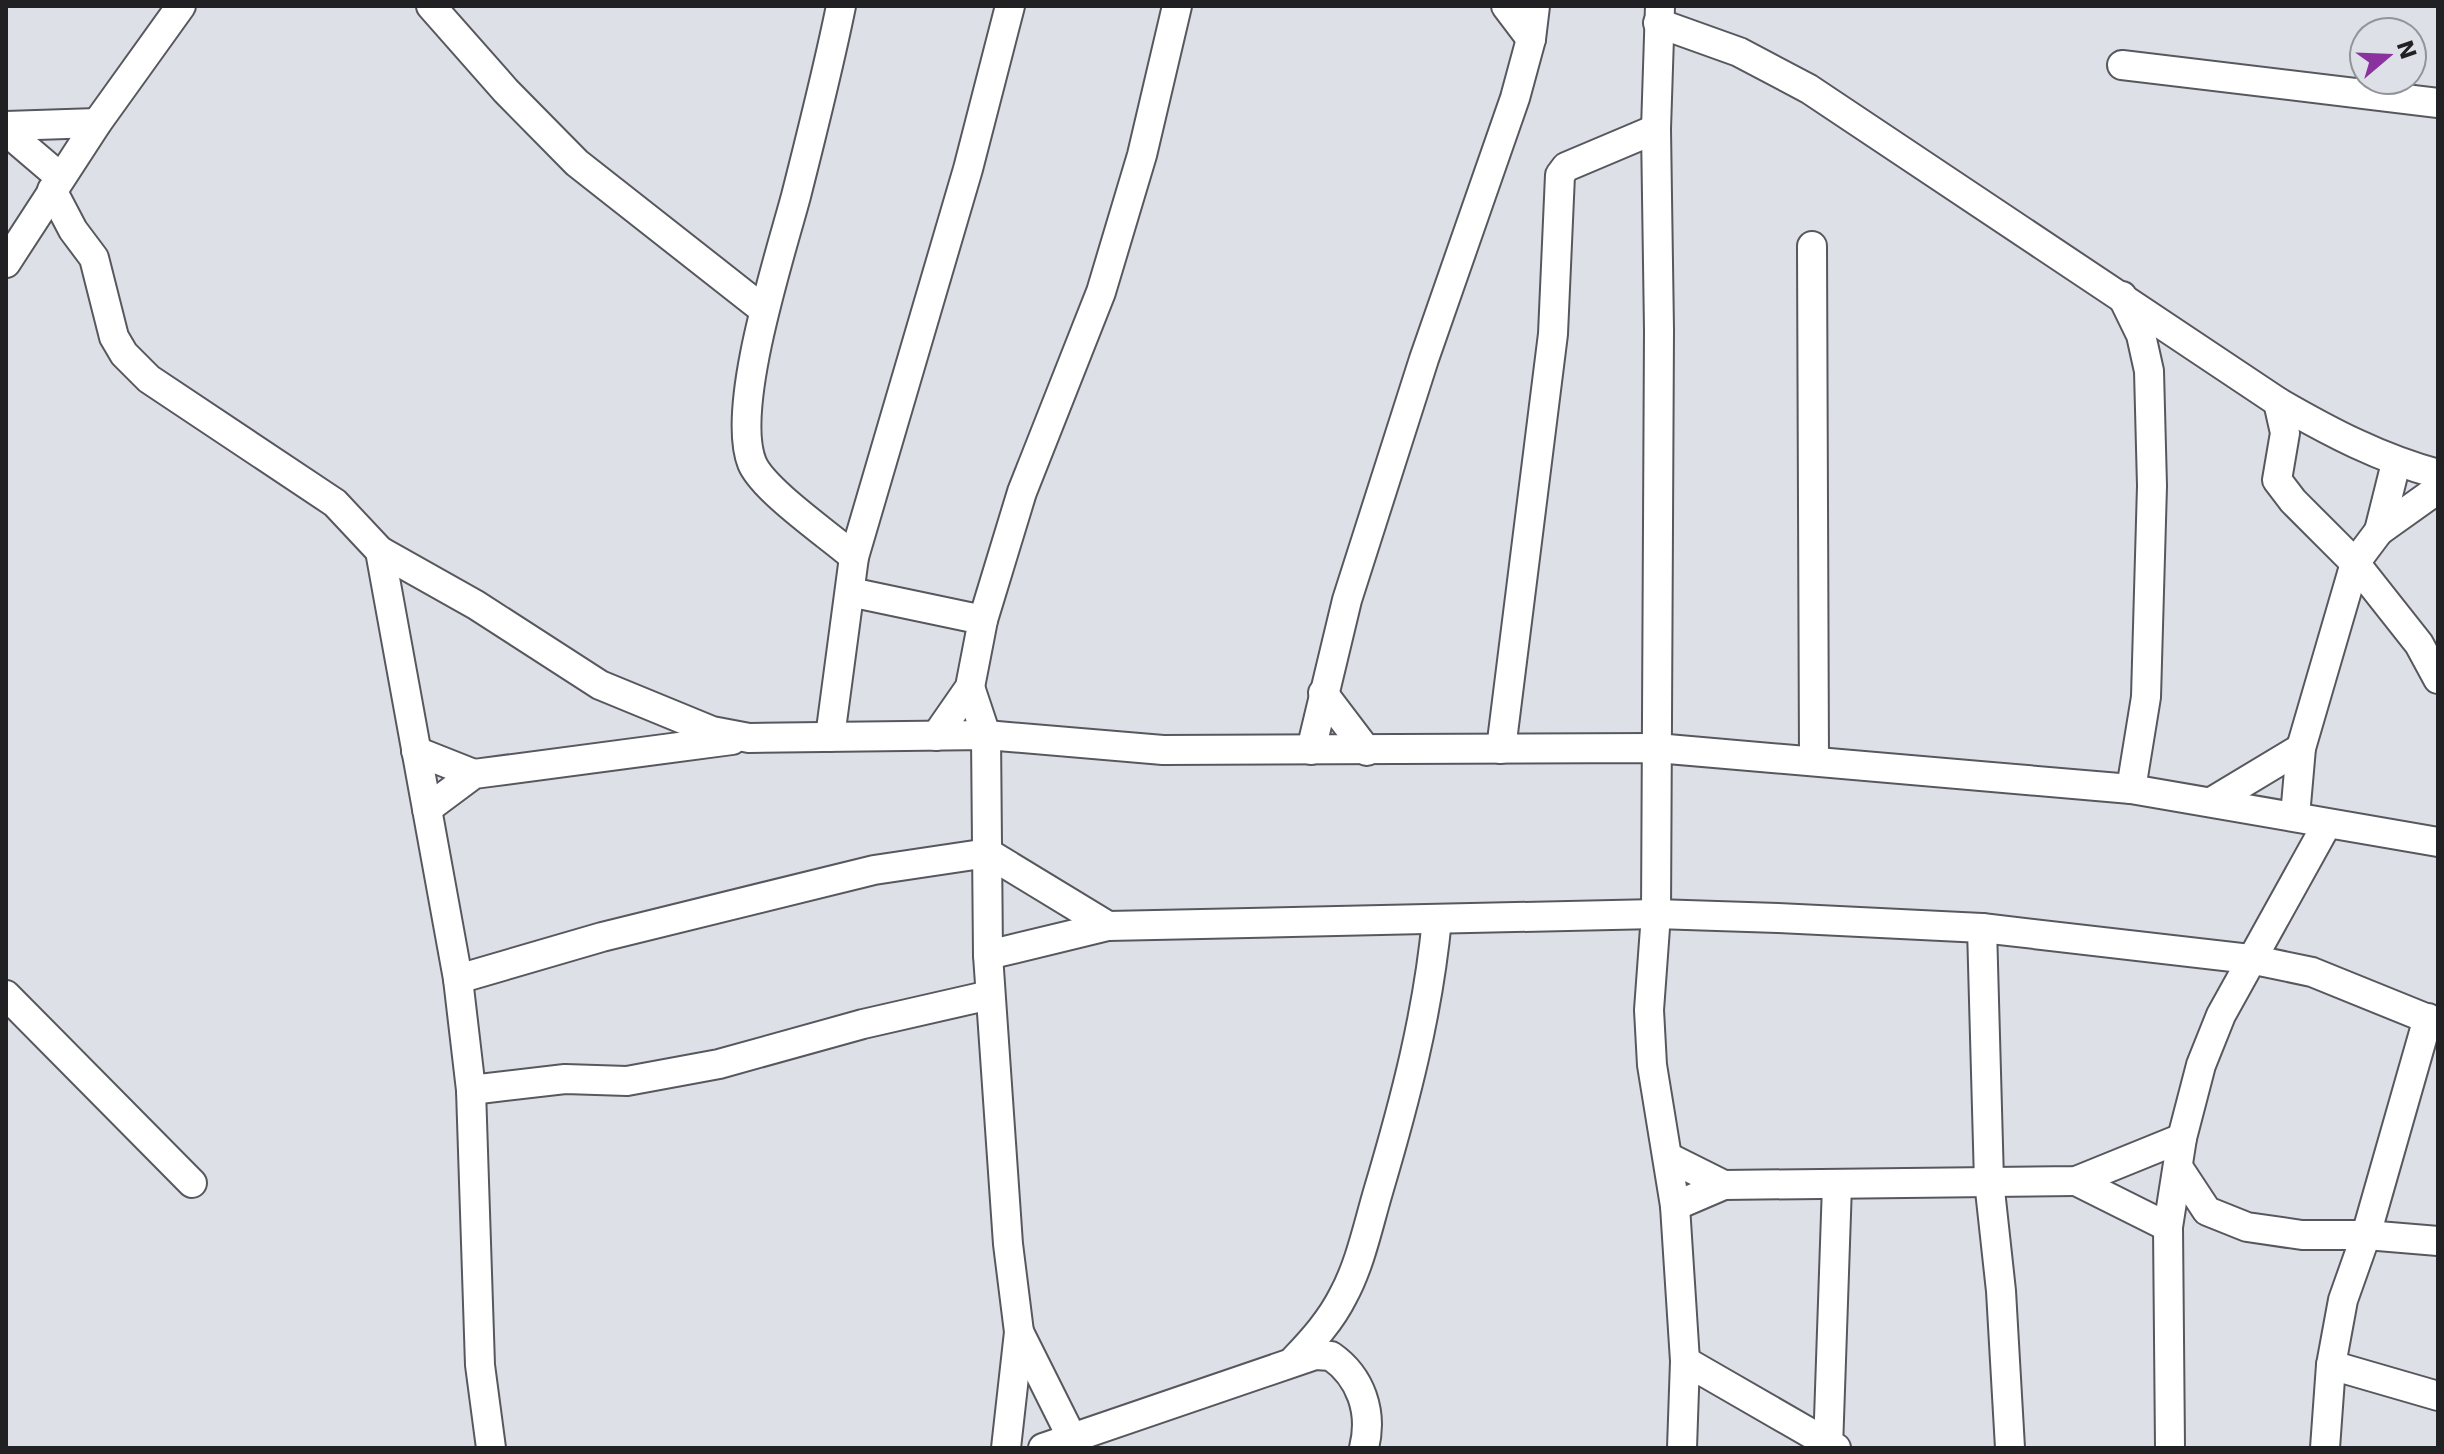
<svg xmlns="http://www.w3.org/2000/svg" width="2444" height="1454" font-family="'DejaVu Sans',sans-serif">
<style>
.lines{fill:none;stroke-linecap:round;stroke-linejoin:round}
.minor-casing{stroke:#56585e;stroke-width:32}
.minor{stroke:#fff;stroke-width:28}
</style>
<rect width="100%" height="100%" fill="#dee0e8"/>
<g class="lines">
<defs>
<g id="minor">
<polyline points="431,6 506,91 577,163 764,310"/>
<path d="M841 6C828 70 812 133 796 196 780 256 730 408 752 463 763 490 830 536 854 557"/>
<polyline points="1506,6 1531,39"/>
<polyline points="1660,6 1656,129 1659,330 1656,914 1649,1010 1652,1065 1675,1206 1685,1361 1682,1448"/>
<path d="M1658 23 1739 52 1809 89 2278 402C2330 432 2379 458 2438 474"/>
<polyline points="2122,65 2438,103"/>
<polyline points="6,126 97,123"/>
<polyline points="6,131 60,177"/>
<polyline points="52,190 73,230 94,258 114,337 124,354 149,379 335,503 380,551 476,605 600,685 712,731 749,738 986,735 1163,750 1656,748 2131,789 2438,842"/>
<polyline points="1812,246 1814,760"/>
<polyline points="6,263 97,123 181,6"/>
<polyline points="2122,296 2141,335 2149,371 2152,486 2146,697 2131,789"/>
<polyline points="2278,402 2285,433 2277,480 2293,501 2355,563 2419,644 2438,679"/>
<polyline points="2379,531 2396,463"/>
<polyline points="380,551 458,979 471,1090 480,1365 491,1448"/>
<polyline points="850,592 983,620"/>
<polyline points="970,687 986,735 988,955 1008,1244 1019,1332 1006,1448"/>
<polyline points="1323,693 1367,751"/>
<polyline points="936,736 970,687 983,620 1022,492 1101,292 1142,155 1177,6"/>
<polyline points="830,737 854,557 968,169 1010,6"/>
<polyline points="1501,749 1553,334 1560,175 1566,167 1656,129"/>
<polyline points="1311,750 1347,600 1424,359 1515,98 1531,39 1535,6"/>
<polyline points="416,751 474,774"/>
<polyline points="2213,801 2301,748"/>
<polyline points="427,809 474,774 732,740"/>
<polyline points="2295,816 2301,748 2355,563 2379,531 2438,489"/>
<polyline points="1982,928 1989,1181 2001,1291 2010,1448"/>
<polyline points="988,955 1108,926 1656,914 1778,918 1982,928 2250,959 2312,972 2438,1023"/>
<polyline points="458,979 602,937 874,870 988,853 1108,926"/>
<polyline points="6,995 192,1183"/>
<polyline points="471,1090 565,1079 627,1081 719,1064 863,1024 990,995"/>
<polyline points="1670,1158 1724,1185"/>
<polyline points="2178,1167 2207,1211 2247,1227 2302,1235 2366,1235 2438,1241"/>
<polyline points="2076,1181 2168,1227"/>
<polyline points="1675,1206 1724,1185 2076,1181 2182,1138"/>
<polyline points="1019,1332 1072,1438"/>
<path d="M1295 1359C1313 1340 1331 1320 1343 1296 1360 1265 1368 1226 1378 1192 1405 1101 1428 1014 1437 919"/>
<polyline points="1685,1361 1836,1448"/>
<polyline points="2331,1365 2438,1396"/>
<path d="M1043 1448 1315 1355 1331 1356C1361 1377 1373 1412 1364 1448"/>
<polyline points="1828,1448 1837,1185"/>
<polyline points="2170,1448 2168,1227 2182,1138 2201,1065 2221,1015 2327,824"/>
<polyline points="2325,1448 2331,1365 2343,1300 2366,1235 2428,1018"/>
</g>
</defs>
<use href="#minor" class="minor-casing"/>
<use href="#minor" class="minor"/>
</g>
<rect width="2444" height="1454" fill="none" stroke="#212124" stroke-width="16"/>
<g transform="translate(2388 56) rotate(71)"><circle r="38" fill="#dee0e8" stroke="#92949a" stroke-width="2"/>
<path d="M0-6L14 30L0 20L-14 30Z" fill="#8a339f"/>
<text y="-12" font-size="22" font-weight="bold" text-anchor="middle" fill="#212124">N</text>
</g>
</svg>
